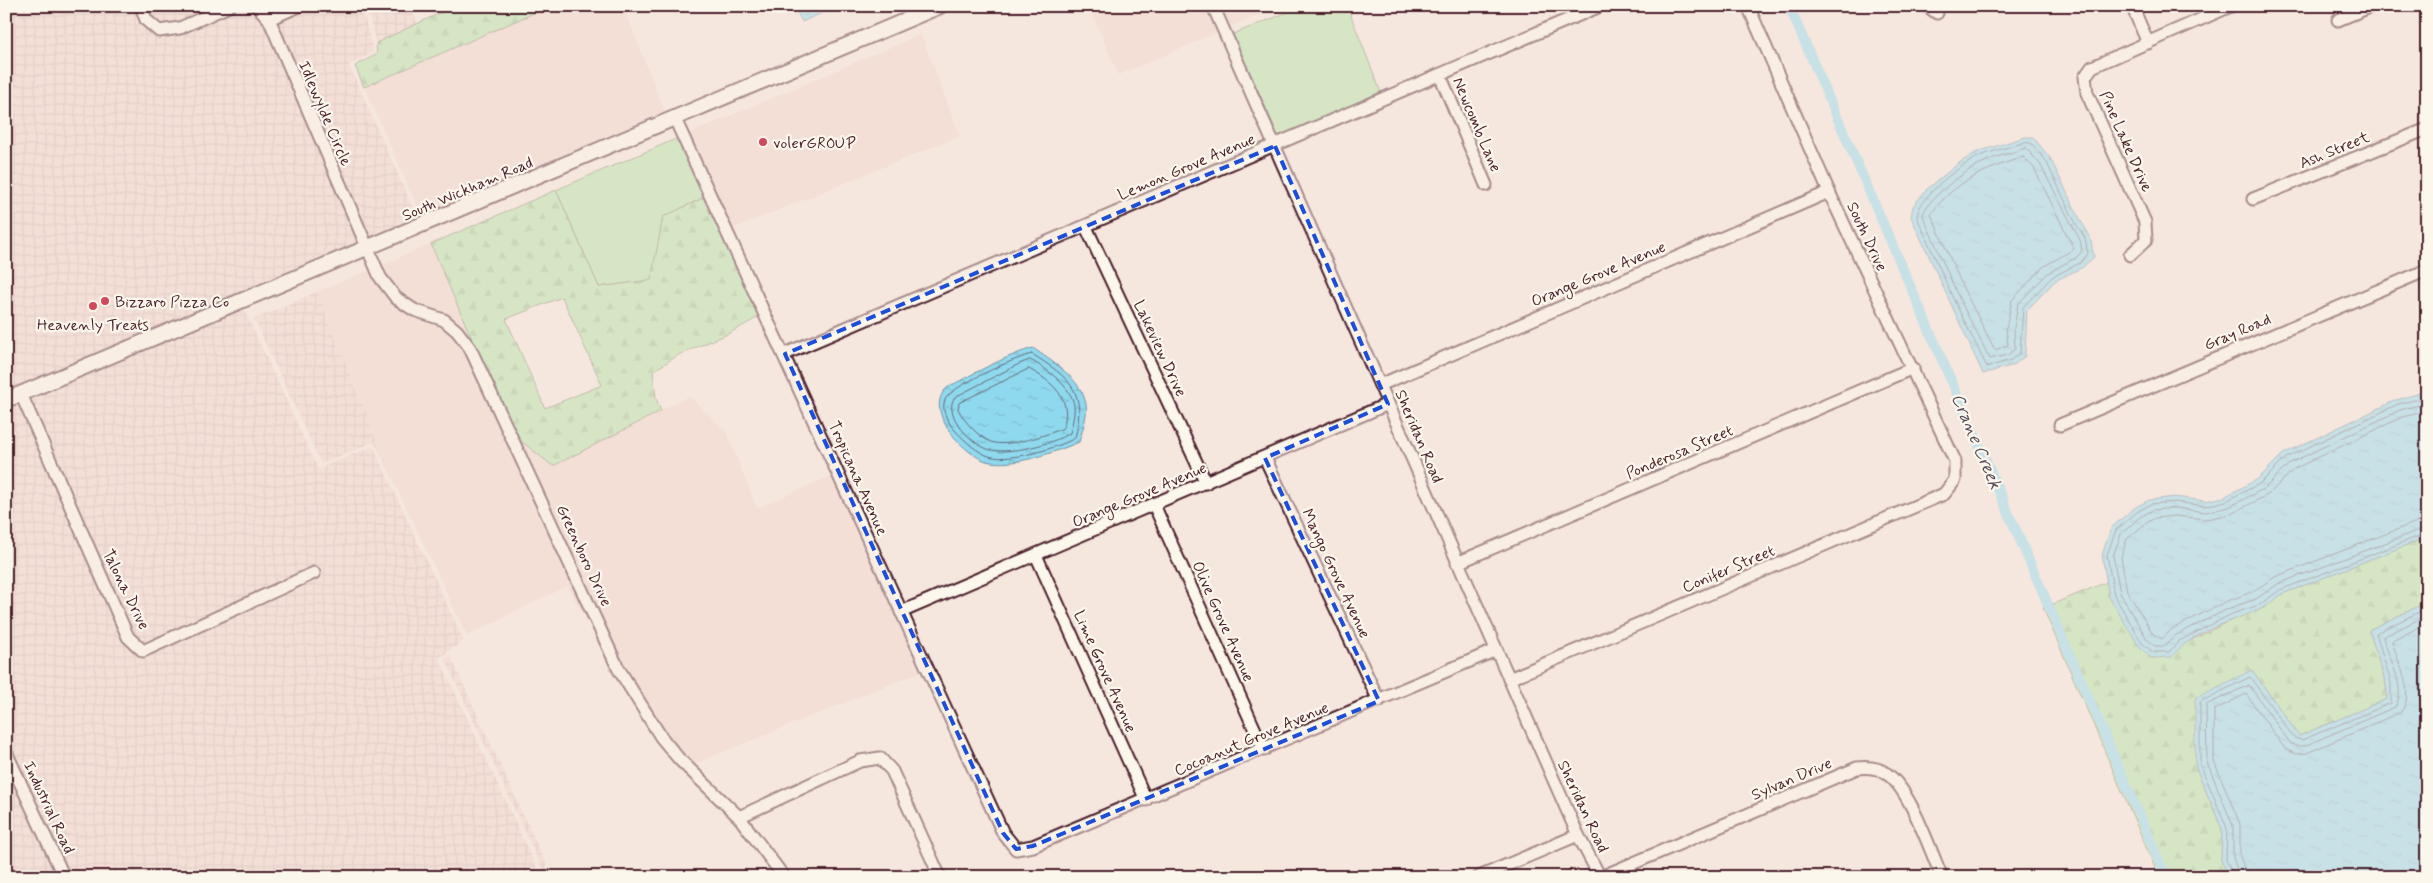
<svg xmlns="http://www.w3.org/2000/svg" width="2433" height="883" font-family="Mynerve,sans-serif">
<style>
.built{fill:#f0d4cd}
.industrial{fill:url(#industrial-grid)}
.green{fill:#b0e4a5;stroke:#7d8268}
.forest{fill:url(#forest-firs);stroke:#7d8268;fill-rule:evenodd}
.water{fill:url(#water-ripples);stroke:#738fa1}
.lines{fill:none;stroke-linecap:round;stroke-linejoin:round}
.shore{stroke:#666979;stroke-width:1}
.canal{stroke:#8fd9ef;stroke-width:10}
.minor-casing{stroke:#4a1f2b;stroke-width:15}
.major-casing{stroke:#4a1f2b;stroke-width:18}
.minor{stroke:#fbf7ec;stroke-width:11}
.major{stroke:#fbf7ec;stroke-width:14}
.marked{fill:none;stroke:#1d4ed8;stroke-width:4;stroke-dasharray:10 6;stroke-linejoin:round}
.poi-dot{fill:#d1495b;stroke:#fbf7ec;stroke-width:2}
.labels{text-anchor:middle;stroke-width:4.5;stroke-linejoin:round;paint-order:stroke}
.street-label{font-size:16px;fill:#4a1f2b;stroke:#fbf7ec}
.poi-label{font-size:16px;fill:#4a1f2b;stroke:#fbf7ec;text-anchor:start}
.water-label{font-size:18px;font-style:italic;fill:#5b4e5c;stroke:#fbf7ec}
</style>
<defs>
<pattern id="industrial-grid" width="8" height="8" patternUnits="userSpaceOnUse" patternTransform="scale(1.25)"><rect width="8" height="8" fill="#f0d4cd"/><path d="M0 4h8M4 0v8" fill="none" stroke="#cfb6b0"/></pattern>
<pattern id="forest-firs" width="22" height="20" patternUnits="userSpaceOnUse" patternTransform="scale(1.25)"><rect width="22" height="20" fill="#b0e4a5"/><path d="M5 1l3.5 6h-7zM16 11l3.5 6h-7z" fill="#99c38e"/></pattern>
<pattern id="water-ripples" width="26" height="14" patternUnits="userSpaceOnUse" patternTransform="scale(1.25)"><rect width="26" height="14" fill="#8fd9ef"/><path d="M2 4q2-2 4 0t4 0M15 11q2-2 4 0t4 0" fill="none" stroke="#7dbacd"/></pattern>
</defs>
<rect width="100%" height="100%" fill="#f6e7de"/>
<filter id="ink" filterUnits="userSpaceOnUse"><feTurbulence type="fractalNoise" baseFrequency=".02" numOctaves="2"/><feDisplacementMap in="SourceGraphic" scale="10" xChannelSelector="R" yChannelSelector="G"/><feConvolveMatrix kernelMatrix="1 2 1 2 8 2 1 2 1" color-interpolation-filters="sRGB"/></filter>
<g filter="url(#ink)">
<g class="built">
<polygon points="550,6 623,6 665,112 421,215 364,87"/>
<polygon points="1089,6 1207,6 1219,32 1118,75"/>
<polygon points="1219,6 1279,6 1228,28"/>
<polygon points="921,34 960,136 725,232 683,136"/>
<polygon points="431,244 483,365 521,441 553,466 689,396 726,431 757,508 836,474 923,671 679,770 641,717 567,586 467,636 390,473 317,292"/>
</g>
<g class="industrial">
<polygon points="6,6 361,6 374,52 349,65 417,217 237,294 318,469 373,446 464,641 439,658 541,877 6,877"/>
<polygon points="366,6 410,6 418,25 376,43"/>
<polygon points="317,292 390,473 374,442 321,464 254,319"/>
<polygon points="450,655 516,799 552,877 546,877 445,659"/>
</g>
<g class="green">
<polygon points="1304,6 1347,6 1382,95 1285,137 1278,135 1233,34"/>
<polygon points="683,136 709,195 663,217 652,280 599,287 556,190"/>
</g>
<g class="forest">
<polygon points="455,6 550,6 364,87 355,66 377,54 376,43"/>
<path d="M556 190 599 287 651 280 663 217 709 195 762 315 730 333 680 354 653 371 656 399 661 411 553 466 521 441 483 365 431 244ZM562 297 602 385 545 408 506 319Z"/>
<polygon points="2427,537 2427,602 2369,630 2386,684 2387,699 2299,736 2252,670 2195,765 2222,829 2221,861 2230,877 2159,877 2043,608 2107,582 2109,597 2181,645 2234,619 2261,609 2282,594"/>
</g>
<g class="water">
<polygon points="794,6 837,6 802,22"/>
<polygon points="2025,137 2033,137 2050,158 2081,221 2090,236 2094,257 2083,267 2055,281 2027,310 2025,356 2014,365 1983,374 1911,217 1913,206 1926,190 1959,163 1977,152"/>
<path d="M1033 348C1052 362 1081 378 1086 404 1088 415 1082 431 1079 442 1055 452 1013 468 986 461 964 454 922 410 947 388 952 384 961 381 967 377 988 366 1010 355 1033 348Z"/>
<path d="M2427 391V537L2282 594C2275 599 2267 606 2259 610 2230 622 2192 631 2172 657L2151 658 2139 646 2109 597 2102 555 2111 528 2134 508 2149 500 2175 497 2205 501 2224 497 2258 479 2283 454 2396 400Z"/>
<polygon points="2427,602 2427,877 2230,877 2221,861 2222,829 2195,765 2195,698 2252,670 2299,736 2387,699 2386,684 2369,630"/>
</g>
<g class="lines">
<g class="shore">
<path d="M2025 142 2031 143 2046 161 2076 224 2085 238 2088 254 2080 263 2052 277 2023 307 2020 353 2011 360 1987 367 1952 296 1917 217C1918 196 1962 164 1980 156 1995 150 2011 147 2025 142Z"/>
<path d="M2026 148 2040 164 2080 240 2082 251 2077 257 2048 273 2018 304 2014 328 2015 349 2008 355 1990 359 1957 294 1923 216C1924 200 1968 169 1982 163 1996 156 2012 153 2026 148Z"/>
<path d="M2023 157 2034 168 2074 249 2043 267 2012 300 2006 328 2008 345 1995 350 1964 290 1931 214C1954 181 1987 169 2023 157Z"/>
<path d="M1032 354C1070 378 1087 391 1075 438 1058 448 1004 464 986 455 973 449 962 438 953 428 947 420 941 410 945 400 949 387 1017 357 1032 354Z"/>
<path d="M1030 360C1046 368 1071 386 1074 405 1075 414 1072 425 1070 433 1052 444 1012 454 991 450 974 447 941 414 955 397L1017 365Z"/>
<path d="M1029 369C1053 382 1073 399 1063 428 1048 435 1006 448 991 442 977 436 965 422 958 409L959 403Z"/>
<polyline points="2427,397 2398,404 2286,458 2261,483 2226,501 2205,506 2175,502 2151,504 2137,512 2116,530 2107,555 2114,595 2142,643 2153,652 2169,652 2179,641 2232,614 2259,605 2280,590 2427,533"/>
<polyline points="2427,403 2400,410 2290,463 2265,488 2229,507 2206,512 2175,508 2153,510 2140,517 2121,534 2113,556 2120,593 2147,639 2155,646 2165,646 2176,635 2230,608 2256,599 2278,584 2427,527"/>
<polyline points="2427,411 2402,417 2294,469 2269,494 2231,514 2206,519 2175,516 2155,518 2145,524 2127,539 2121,557 2127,591 2153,634 2162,639 2172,629 2227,601 2252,592 2275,577 2419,521 2427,519"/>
<polyline points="2234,877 2226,860 2227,828 2200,764 2200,702 2250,677 2294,738 2302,740 2391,703 2391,683 2376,633 2427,608"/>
<path d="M2240 877 2233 858V826L2207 762 2206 705 2249 685 2290 743 2296 746H2304L2395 707C2408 688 2387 656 2383 637L2427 615"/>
<path d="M2248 877 2240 857V824L2214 761V710L2246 694 2285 749 2296 754 2307 753 2401 712C2416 692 2397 662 2392 641L2427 623"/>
</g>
<polyline class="canal" points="1789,6 2166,877"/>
<defs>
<g id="minor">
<polyline points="141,6 146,20 159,31 180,28 229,6"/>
<polyline points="257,6 269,19 380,277 396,298 414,310 444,320 457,331 470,348 618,668 661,737 679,759 739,817 784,877"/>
<polyline points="1213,6 1578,835 1600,877"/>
<polyline points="1927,6 1937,13"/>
<polyline points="2132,6 2148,43"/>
<polyline points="269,19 299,6"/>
<polyline points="2338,20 2372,6"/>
<polyline points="1440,75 1486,185"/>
<polyline points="675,119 1003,833 1016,849 1033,846 1496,650"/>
<polyline points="2253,199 2427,129"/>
<polyline points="1086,227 1206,483"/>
<polyline points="2130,255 2146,240 2145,222 2087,93 2085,77 2092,67 2231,6"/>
<polyline points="785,354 1600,6"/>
<polyline points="1380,385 1829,192"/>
<polyline points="21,394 128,637 143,651 314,573"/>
<polyline points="2060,425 2427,270"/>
<polyline points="1265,458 1379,701"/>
<polyline points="1154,505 1264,750"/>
<polyline points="1036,555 1146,800"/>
<polyline points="1457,563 1913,368"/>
<polyline points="901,612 1388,404"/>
<polyline points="1509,679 1944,494 1955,480 1955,461 1829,192 1748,6"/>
<polyline points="6,752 64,877"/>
<polyline points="739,817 860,761 880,758 892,771 940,877"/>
<polyline points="1479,877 1578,835"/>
<path d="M1601 877 1857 768C1867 767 1879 768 1887 774 1910 789 1930 850 1942 877"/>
</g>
<polyline id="major" points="6,400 940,6"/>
</defs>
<use href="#minor" class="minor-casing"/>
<use href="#major" class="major-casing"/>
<use href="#minor" class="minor"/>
<use href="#major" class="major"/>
</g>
</g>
<path d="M0 0H2433V883H0ZM1275 146 1388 404 1265 458 1379 701 1033 846 1016 849 1003 833 785 354Z" fill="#f6e7de" fill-opacity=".55" fill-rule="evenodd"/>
<path class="marked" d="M1275 146 1388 404 1265 458 1379 701 1033 846 1016 849 1003 833 785 354Z"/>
<g class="poi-dot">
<circle cx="763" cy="142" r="5"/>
<circle cx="105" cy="301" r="5"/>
<circle cx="93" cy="306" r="5"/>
</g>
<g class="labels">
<g class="street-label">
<text transform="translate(326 113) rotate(67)" y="6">Idlewylde Circle</text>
<text transform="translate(1478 124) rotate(67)" y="6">Newcomb Lane</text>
<text transform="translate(2127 141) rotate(66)" y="6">Pine Lake Drive</text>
<text transform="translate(2334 149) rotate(-22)" y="6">Ash Street</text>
<text transform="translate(1186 166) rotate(-23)" y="6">Lemon Grove Avenue</text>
<text transform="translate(467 188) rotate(-23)" y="6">South Wickham Road</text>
<text transform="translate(1868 236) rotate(65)" y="6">South Drive</text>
<text transform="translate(1598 273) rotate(-23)" y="6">Orange Grove Avenue</text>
<text transform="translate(2237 331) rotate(-23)" y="6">Gray Road</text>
<text transform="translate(1161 348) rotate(65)" y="6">Lakeview Drive</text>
<text transform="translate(1420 436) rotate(67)" y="6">Sheridan Road</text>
<text transform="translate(1679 451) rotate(-23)" y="6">Ponderosa Street</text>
<text transform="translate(859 478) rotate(66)" y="6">Tropicana Avenue</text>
<text transform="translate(1139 494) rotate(-23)" y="6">Orange Grove Avenue</text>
<text transform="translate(585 555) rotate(65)" y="6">Greenboro Drive</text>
<text transform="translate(1728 568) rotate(-23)" y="6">Conifer Street</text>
<text transform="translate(1337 573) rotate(65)" y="6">Mango Grove Avenue</text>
<text transform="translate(127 589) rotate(64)" y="6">Talona Drive</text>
<text transform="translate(1224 621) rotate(66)" y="6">Olive Grove Avenue</text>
<text transform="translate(1106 671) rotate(66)" y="6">Lime Grove Avenue</text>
<text transform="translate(1251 738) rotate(-23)" y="6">Cocoanut Grove Avenue</text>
<text transform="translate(1791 778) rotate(-23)" y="6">Sylvan Drive</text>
<text transform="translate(1584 806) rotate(65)" y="6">Sheridan Road</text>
<text transform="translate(50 807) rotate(65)" y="6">Industrial Road</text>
</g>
<g class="poi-label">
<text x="773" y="148">volerGROUP</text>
<text x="115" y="307">Bizzaro Pizza Co</text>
<text x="93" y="330" text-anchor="middle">Heavenly Treats</text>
</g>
<g class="water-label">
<text transform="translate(1977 441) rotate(67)" y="6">Crane Creek</text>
</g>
</g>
<rect width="2433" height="883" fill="none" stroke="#fbf7ec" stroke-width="25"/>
<rect x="12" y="12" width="2408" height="858" fill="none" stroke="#4a1f2b" stroke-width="2" filter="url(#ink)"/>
</svg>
